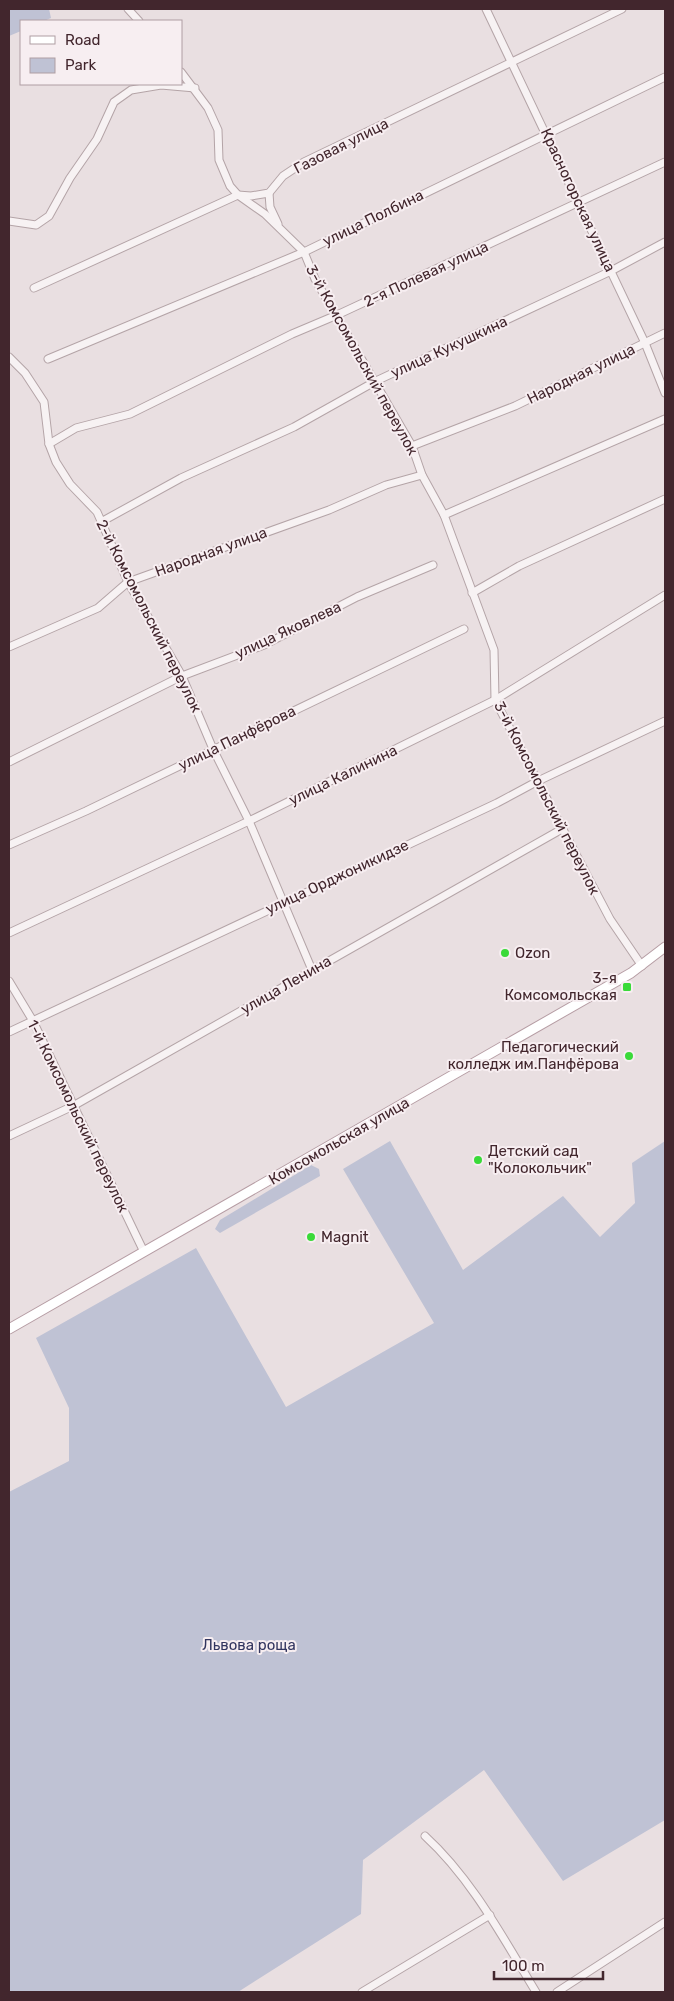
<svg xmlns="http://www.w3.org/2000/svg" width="674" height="2001" font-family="Rubik,sans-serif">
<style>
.green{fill:#bfc2d4}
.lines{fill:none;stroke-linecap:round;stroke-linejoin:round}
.minor-casing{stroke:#b4a4a7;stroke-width:9}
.major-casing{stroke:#b69da4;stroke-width:11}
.minor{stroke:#f7f2f3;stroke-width:7}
.major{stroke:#fff;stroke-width:9}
.poi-dot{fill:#3ada39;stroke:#f7eef1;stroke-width:2}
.labels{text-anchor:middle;stroke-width:4;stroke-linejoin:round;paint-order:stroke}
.street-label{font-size:15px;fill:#42262d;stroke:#f7eef1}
.poi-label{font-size:15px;fill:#42262d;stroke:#f7eef1;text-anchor:start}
.park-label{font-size:15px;fill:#32355f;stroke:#f7eef1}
</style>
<rect width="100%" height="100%" fill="#e9dfe1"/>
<g class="green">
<polygon points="9,9 49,9 51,18 44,21 21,21 21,31 9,36"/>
<polygon points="390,1141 463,1270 563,1196 600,1237 635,1203 632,1163 665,1141 665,1820 563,1881 484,1770 363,1860 361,1914 238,1992 9,1992 9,1492 69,1461 69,1408 36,1338 196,1248 286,1407 434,1323 343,1169"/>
<polygon points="311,1165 319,1169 320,1176 220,1233 215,1229 220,1220"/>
</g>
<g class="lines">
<defs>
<g id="minor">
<polyline points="128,9 139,21"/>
<polyline points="486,9 645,343 665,393"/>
<polyline points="181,72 208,108 218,130 219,160 230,186 238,195 265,214 304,252 315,279 412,446 422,475 444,515 494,650 495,700 610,919 642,966"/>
<polyline points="269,193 270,207 278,224"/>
<polyline points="9,221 36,225 49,216 70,178 97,139 114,102 131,90 161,85 195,88"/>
<polyline points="34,288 238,195 251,196 269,193 283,176 304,162 622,9"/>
<polyline points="9,357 25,373 44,402 49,444 56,462 70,484 97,512 128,582 182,676 213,749 249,821 312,970"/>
<polyline points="48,359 304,252 665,77"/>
<polyline points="49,444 76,428 130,414 292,334 337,315 665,162"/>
<polyline points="412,446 515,406 665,333"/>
<polyline points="444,515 665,419"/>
<polyline points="101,522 181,478 294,427 376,381 611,271 665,242"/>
<polyline points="472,593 519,566 665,499"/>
<polyline points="9,647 98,608 128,582 329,510 386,485 422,475"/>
<polyline points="9,762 182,676 264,645 357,597 433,565"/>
<polyline points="9,845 86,811 464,629"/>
<polyline points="9,933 249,821 495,700 665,595"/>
<polyline points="9,981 33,1021 144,1252"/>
<polyline points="9,1032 497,803 538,781 665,721"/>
<polyline points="9,1136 73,1106 562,829"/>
<path d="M425 1836C472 1879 503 1938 536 1992"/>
<polyline points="362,1992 490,1915"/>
<polyline points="557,1992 665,1922"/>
</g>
<polyline id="major" points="9,1329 631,973 665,947"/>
</defs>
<use href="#minor" class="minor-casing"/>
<use href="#major" class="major-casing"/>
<use href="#minor" class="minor"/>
<use href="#major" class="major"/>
</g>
<g class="poi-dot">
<circle cx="505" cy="953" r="5"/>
<rect x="622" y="982" width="10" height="10" rx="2.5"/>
<circle cx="629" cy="1056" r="5"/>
<circle cx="478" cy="1160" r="5"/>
<circle cx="311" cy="1237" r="5"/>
</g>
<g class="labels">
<g class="street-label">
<text transform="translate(341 146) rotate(-27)" y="5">Газовая улица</text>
<text transform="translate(578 200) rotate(65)" y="5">Красногорская улица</text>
<text transform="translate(373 218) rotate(-26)" y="5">улица Полбина</text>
<text transform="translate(426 274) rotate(-25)" y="5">2-я Полевая улица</text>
<text transform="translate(449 347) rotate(-25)" y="5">улица Кукушкина</text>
<text transform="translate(362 360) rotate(61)" y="5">3-й Комсомольский переулок</text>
<text transform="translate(581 374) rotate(-26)" y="5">Народная улица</text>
<text transform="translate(211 552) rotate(-20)" y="5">Народная улица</text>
<text transform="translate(149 616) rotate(63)" y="5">2-й Комсомольский переулок</text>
<text transform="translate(288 630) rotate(-25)" y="5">улица Яковлева</text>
<text transform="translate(237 738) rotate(-26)" y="5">улица Панфёрова</text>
<text transform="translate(343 775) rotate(-26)" y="5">улица Калинина</text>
<text transform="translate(547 798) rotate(63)" y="5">3-й Комсомольский переулок</text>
<text transform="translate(337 877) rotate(-25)" y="5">улица Орджоникидзе</text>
<text transform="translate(286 985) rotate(-30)" y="5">улица Ленина</text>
<text transform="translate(78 1116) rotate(64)" y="5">1-й Комсомольский переулок</text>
<text transform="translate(339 1141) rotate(-30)" y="5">Комсомольская улица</text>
</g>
<g class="poi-label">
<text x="515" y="958">Ozon</text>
<text x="617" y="983" text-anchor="end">3-я<tspan x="617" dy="17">Комсомольская</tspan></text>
<text x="619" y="1052" text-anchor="end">Педагогический<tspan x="619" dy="17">колледж им.Панфёрова</tspan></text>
<text x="488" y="1156">Детский сад<tspan x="488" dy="17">"Колокольчик"</tspan></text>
<text x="321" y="1242">Magnit</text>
</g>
<g class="park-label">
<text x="249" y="1650">Львова роща</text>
</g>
</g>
<rect width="674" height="2001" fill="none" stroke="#42262d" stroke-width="20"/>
<rect x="20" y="20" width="162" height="65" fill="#f7eef1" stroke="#af9ea3"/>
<rect x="30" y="36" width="25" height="8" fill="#ffffff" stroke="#af9ea3"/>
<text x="65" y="45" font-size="15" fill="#42262d">Road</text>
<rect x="30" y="58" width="25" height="15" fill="#bfc2d4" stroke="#af9ea3"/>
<text x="65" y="70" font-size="15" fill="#42262d">Park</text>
<path d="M494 1971v8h109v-8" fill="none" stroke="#42262d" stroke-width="2.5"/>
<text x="502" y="1971" font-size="15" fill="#42262d" stroke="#f7eef1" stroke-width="4" paint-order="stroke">100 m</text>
</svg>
